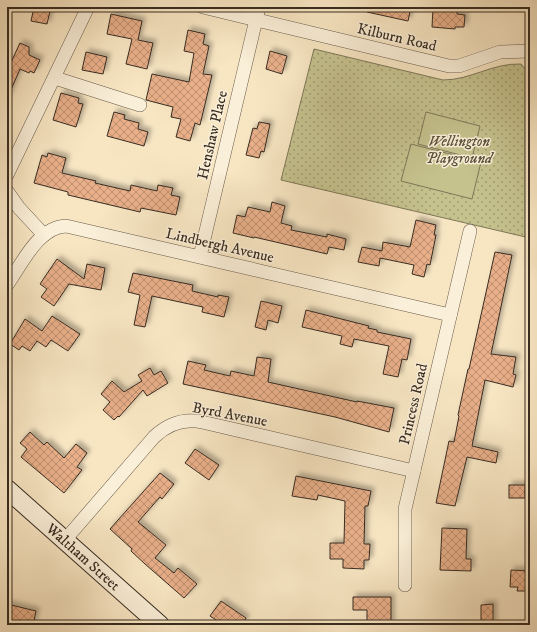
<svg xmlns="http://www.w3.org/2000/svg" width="537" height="632" font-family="'IM FELL DW Pica',serif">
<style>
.park{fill:url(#park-dots);stroke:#7e7758}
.pitch{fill:#c5c28e;stroke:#7e7758}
.building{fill:url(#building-cross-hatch);stroke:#382c21;filter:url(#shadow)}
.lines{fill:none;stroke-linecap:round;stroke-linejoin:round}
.minor-casing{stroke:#685a4a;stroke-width:14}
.secondary-casing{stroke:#382c21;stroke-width:20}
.minor{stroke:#faefd8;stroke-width:13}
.secondary{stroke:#faefd8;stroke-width:18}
.labels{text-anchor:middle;stroke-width:3;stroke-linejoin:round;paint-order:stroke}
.street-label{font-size:15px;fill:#382c21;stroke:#faefd8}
.park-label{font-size:15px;font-style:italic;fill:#5b523c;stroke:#faefd8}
</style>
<defs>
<pattern id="park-dots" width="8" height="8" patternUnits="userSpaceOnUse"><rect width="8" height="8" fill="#c5c28e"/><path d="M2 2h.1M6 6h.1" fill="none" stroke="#a19e74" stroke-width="1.8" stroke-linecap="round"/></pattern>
<pattern id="building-cross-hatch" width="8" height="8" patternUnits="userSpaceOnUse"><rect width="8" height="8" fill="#e8af89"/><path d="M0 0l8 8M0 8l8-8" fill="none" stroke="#bd8f70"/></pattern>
<filter id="shadow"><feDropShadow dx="3.5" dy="-3.5" stdDeviation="2" flood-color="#0004"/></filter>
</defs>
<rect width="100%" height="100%" fill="#f8e6c3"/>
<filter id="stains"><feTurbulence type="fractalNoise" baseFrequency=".005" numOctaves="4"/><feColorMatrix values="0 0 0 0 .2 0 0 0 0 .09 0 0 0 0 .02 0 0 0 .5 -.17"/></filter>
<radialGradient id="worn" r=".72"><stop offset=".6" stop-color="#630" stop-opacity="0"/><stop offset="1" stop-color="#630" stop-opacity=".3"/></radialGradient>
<path class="park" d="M314 49 443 80C471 80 492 63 521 64L530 75V238L281 180Z"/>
<g class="pitch">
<polygon points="426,112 480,126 472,158 418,144"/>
<polygon points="411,144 481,162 472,199 401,181"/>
</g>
<g class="building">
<polygon points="34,7 51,7 47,24 31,21"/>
<polygon points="367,7 411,7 408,21 367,12"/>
<polygon points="433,8 457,10 457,14 465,15 464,27 455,27 455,29 432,27"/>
<polygon points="111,14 142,21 138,40 153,43 147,69 126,64 132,39 107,34"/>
<polygon points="188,30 205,34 203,44 209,46 203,74 212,75 200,125 195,123 190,141 176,137 181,119 171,117 173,107 146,100 152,74 189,82 194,53 184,51"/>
<polygon points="20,43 29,47 29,55 40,60 34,73 30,71 29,73 20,69 7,99 7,71"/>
<polygon points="270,51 287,56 282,74 266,69"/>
<polygon points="86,52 107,57 103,74 82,70"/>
<polygon points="61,93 79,98 78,103 83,104 76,127 53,120"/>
<polygon points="114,112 125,115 124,119 139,123 138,129 148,132 144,146 107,136"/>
<polygon points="259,122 270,124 264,152 261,151 259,158 246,155 253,128 257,129"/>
<polygon points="48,153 66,158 62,173 96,181 95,183 130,191 131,185 157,191 158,185 173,188 171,195 180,197 176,215 141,208 140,212 68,195 68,192 34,183 42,155 47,157"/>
<polygon points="272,202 285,206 281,223 292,226 291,230 327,237 327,234 346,239 344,250 329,247 327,254 254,237 254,238 233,233 237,215 245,217 248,207 270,212"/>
<polygon points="416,220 436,225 434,235 436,235 430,265 427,264 424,277 412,274 414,265 380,258 379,266 358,262 362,247 382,251 383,242 410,247"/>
<polygon points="495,252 512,255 491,354 516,357 513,374 516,375 513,387 485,380 472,446 498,452 496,463 467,457 455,506 436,503 449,441 454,442 459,416 458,415 468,369 469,369"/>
<polygon points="57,259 84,279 87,264 105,268 101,290 69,284 54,306 41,297 47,289 40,284"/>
<polygon points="133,273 193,285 192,291 218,297 218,295 229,297 224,317 202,312 203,307 152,296 145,327 134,325 140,295 128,292"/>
<polygon points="261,301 282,306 278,323 268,320 266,330 255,327"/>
<polygon points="306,310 369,326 368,328 377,330 377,332 411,339 407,360 402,359 398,377 383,374 389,346 354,339 352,347 340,344 342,336 302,327"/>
<polygon points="52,316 80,334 68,351 51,340 46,347 37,341 30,351 22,346 19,350 10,344 25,319 42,331"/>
<polygon points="257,357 271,359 268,382 357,402 357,401 394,408 389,432 335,417 183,384 188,361 206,365 204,370 230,376 231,371 254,376"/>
<polygon points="150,368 154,375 161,371 168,383 147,396 143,390 119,417 118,416 114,420 103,410 110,402 101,394 112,381 124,392 142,381 138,375"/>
<polygon points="30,432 44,445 47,442 64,458 76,444 87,453 77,467 82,470 64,493 21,457 27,449 20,443"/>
<polygon points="195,449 219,465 209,480 185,463"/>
<polygon points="160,473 174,484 162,499 160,497 138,522 166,545 155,558 174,573 178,568 197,584 184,598 145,564 131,551 132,549 110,529"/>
<polygon points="296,476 371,491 368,506 365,506 364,544 370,544 369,560 364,560 364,569 343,568 343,559 330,559 330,543 344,543 345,501 318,495 317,500 292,496"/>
<rect x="509" y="485" width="16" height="13"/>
<polygon points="442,528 467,529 466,559 471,559 471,571 440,570"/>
<polygon points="511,570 530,571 530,591 517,591 518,587 510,587"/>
<polygon points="353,597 391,597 391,625 367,625 367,610 353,610"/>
<polygon points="221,601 246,618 242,625 224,625 210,616"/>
<polygon points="7,604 36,611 33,625 7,625"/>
<polygon points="493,604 493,625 481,625 481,605"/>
</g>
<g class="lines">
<defs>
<g id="minor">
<polyline points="203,7 449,66 459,66 500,52 530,51"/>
<polyline points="55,78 140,105"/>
<polyline points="7,175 88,7"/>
<polyline points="7,191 19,208 44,235"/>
<polyline points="200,256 259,7"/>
<path d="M7 285C22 264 38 227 66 226L450 315"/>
<path d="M65 540 154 437C168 424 183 418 202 422L414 471"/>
<polyline points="405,585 405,509 470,231"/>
</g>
<g id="secondary">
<path id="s1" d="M7 489 160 625"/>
</g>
</defs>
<use href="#minor" class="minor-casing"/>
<use href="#secondary" class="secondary-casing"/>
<use href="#minor" class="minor"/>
<use href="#secondary" class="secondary"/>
</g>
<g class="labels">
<g class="street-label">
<text transform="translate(397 37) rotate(13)" y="5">Kilburn Road</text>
<text transform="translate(212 135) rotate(-77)" y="5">Henshaw Place</text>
<text transform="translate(220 245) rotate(13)" y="5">Lindbergh Avenue</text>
<text transform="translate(413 404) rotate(-77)" y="5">Princess Road</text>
<text transform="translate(230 414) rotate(11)" y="5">Byrd Avenue</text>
<text dy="5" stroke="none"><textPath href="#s1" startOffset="102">Waltham Street</textPath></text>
</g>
<g class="park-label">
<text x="459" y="146">Wellington<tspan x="459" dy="17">Playground</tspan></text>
</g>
</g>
<rect width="537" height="632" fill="none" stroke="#f8e6c3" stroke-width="24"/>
<rect x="8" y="8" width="521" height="616" fill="none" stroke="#382c21" stroke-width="2"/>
<rect x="12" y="12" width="513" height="608" fill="none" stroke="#382c21"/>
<rect width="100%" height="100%" filter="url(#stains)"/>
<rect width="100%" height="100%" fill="url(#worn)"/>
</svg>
